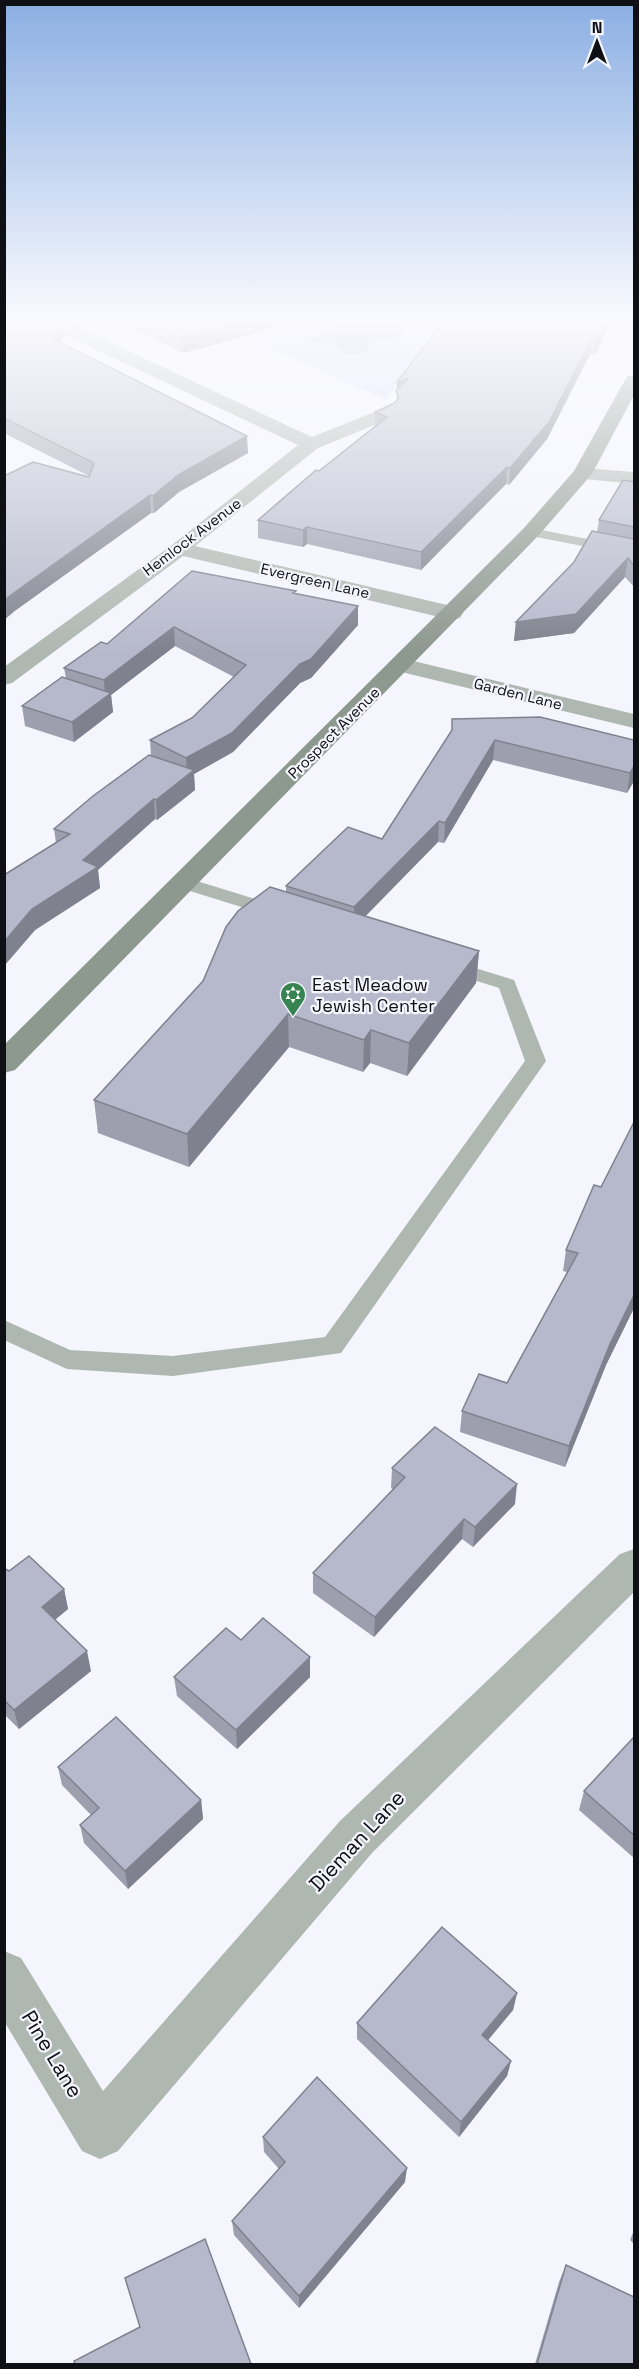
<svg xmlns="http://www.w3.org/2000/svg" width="639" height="2369" font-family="'Space Grotesk',sans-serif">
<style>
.green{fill:#d7dcfb}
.water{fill:#a0a7db}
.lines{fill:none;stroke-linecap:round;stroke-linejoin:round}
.lane{fill:#afb7b1;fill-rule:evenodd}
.street{fill:#afb7b1;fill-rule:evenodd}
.secondary{fill:#8d988f;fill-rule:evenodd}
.wall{fill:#9d9faf}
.shaded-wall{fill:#7f828e}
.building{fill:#b6b9cb;stroke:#7f828e;stroke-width:1.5}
.labels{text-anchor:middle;stroke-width:4.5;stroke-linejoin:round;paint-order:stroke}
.far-street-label{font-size:15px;fill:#0f1016;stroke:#f4f5fd}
.poi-label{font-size:18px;fill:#0f1016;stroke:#f4f5fd;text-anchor:start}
.near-street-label{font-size:21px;fill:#0f1016;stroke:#f4f5fd}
</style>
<rect width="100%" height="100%" fill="#f4f5fd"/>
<polygon class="green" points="305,322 445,322 385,399 253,341"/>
<path class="water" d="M349 322H398L402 323V336L372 342 365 353C352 356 344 355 335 344L307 341 321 331Z"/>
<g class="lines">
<g class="lane">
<polygon points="531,528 634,548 634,556 526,535 524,532 526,529"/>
<polygon points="184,877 284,908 286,912 284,916 277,918 177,887 175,883 177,879"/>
<polygon points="449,960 514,980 546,1061 341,1353 173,1376 67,1369 4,1340 4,1320 70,1350 173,1356 325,1337 525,1061 499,988 442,970 439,966 442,962"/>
</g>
<g class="street">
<polygon points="44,322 66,322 312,437 382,409 394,409 397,413 394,417 318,448 195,546 460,608 463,613 460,618 452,620 183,556 12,683 4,685 4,667 172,545 298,445 46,326"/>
<polygon points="605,322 634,322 634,330 607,326"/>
<polygon points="582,468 634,472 634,484 575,478 572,474 575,470"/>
<polygon points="401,658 634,714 634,728 393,670 389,665 393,660"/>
<polygon points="634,1549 634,1592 372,1853 118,2151 100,2159 82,2151 4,2021 4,1951 21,1958 103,2091 340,1821 620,1554"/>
</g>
<polygon class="secondary" points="634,375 634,395 592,474 538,536 15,1070 4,1073 4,1045 524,528 574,471 625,380 628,376"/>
</g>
<g class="wall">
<polygon points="4,322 62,322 64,337 61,343 248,453 179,492 154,513 151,513 16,610 89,476 4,433"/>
<polygon points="118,322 296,322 183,353"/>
<polygon points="443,322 608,322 608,328 595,355 590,354 547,439 509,485 506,484 421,570 307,544 303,547 258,538 258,520 375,426 375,412 396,402 397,382"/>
<polygon points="634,482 634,587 625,577 574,633 514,641 516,622 574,562 597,532 599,520"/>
<polygon points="296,594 358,625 311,678 300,683 233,752 194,774 195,790 157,820 155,819 98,870 100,888 35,930 4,966 4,875 56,843 54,829 151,756 150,740 192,718 234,677 175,646 111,695 113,712 74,742 25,726 22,706 66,678 64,668 107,644"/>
<polygon points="452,719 634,740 634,781 627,793 493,760 444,843 438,842 365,916 479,951 476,983 407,1076 370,1063 363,1072 289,1047 189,1167 98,1133 94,1100 286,892 286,886 382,839 452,731"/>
<polygon points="634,1122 634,1308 606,1365 565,1467 460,1432 462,1411 507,1383 567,1272 563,1271 566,1250 601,1187"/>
<polygon points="392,1468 515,1504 473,1547 462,1539 374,1637 313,1593 313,1573 393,1489 391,1488"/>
<polygon points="4,1568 9,1571 64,1589 68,1609 55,1620 91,1671 19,1729 4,1714"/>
<polygon points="241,1640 310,1657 310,1677 237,1749 177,1696 174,1677"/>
<polygon points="634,1737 634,1858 579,1810 584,1791"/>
<polygon points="58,1767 201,1800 203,1819 128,1889 84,1843 80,1825 91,1815 62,1785"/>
<polygon points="517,1993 513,2010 488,2040 511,2061 507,2076 459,2137 357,2039 357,2023"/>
<polygon points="263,2137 405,2182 299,2308 234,2235 232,2221 279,2169 264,2152"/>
<polygon points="634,2230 634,2244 630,2240"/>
<polygon points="566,2265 634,2364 535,2364 559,2282"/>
</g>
<g class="shaded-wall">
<polygon points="62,322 64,337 55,355 53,339"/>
<polygon points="238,322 296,322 183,353 182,337"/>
<polygon points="605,322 608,322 608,328 595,355 597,339"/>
<polygon points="592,338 590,354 547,439 509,485 510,468"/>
<polygon points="409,378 397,393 397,382"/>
<polygon points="247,436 248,453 179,492 154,513 153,496 178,475"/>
<polygon points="507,467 506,484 421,570 421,552"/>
<polygon points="150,495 151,513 16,610 4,620 4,600"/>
<polygon points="307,527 307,544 303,547 303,530"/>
<polygon points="628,558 625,577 574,633 514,641 516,622"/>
<polygon points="358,606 358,625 311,678 300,683 233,752 194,774 195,790 157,820 156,800 187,776 186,758 300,664"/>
<polygon points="174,627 175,646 111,695 113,712 74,742 72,722 105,697 104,680"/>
<polygon points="495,740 493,760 444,843 445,823"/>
<polygon points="634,766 634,781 627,793 630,773"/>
<polygon points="154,799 155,819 98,870 100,888 35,930 4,966 4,942 32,909 83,860"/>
<polygon points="439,821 438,842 354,928 354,907"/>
<polygon points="479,951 476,983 407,1076 409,1043"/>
<polygon points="288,1014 289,1047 189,1167 187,1134"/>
<polygon points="371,1030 370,1063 363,1072 364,1040"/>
<polygon points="634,1295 634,1308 606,1365 565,1467 569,1446 610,1344"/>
<polygon points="517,1484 515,1504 473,1547 475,1527"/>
<polygon points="464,1519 462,1539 374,1637 375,1617"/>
<polygon points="64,1589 68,1609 46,1627 42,1607"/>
<polygon points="87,1651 91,1671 19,1729 14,1710"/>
<polygon points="310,1657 310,1677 237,1749 236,1730"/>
<polygon points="201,1800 203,1819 128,1889 125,1871"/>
<polygon points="517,1993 513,2010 479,2051 482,2035"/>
<polygon points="511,2061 507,2076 459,2137 461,2122"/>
<polygon points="407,2168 405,2182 299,2308 299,2296"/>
</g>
<g class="building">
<polygon points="4,322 62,322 53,339 247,436 178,475 153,496 150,495 4,600 4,476 33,462 89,477 94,463 4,418"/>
<polygon points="150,322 238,322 182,337"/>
<polygon points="443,322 605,322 597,339 592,338 549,422 510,468 507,467 421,552 307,527 303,530 258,520 316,470 319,471 387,417 375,412 395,403 399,398 396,391 409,378 397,382"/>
<polygon points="623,480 634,482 634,527 599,520"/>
<polygon points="592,531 634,539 634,566 628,558 576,614 516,622 574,562"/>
<polygon points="192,571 296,591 293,593 358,606 311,659 300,664 232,733 186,758 150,740 192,718 246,665 174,627 104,680 64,668 101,642 107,644"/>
<polygon points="62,677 111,693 72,722 22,706"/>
<polygon points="540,717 634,740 634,766 630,773 495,740 445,823 439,821 354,907 286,886 348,827 382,839 452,730 452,719"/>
<polygon points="149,755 194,770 156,800 154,799 83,860 98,867 32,909 4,942 4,875 70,834 54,829 93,796"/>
<polygon points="270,887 479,951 409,1043 371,1030 364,1040 288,1014 187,1134 94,1100 203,981 226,927 238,911"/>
<polygon points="634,1122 634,1295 610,1344 569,1446 462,1411 479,1374 507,1383 578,1253 566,1250 594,1185 601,1187"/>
<polygon points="435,1427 517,1484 475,1527 464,1519 375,1617 313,1573 405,1477 392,1468"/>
<polygon points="29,1556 64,1589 42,1607 87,1651 14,1710 4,1700 4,1568 9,1571"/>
<polygon points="263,1618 310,1657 236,1730 174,1677 226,1628 241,1640"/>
<polygon points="116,1717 201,1800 125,1871 80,1825 99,1808 58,1767"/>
<polygon points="634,1737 634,1835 584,1791"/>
<polygon points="442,1927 517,1993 482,2035 511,2061 461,2122 357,2023"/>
<polygon points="317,2077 407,2168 299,2296 232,2221 285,2162 263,2137"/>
<polygon points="205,2239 251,2364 75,2364 74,2361 140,2327 125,2278"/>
<polygon points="566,2265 634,2297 634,2364 537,2364"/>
</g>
<linearGradient id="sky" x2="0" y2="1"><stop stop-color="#8bafe3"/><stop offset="0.49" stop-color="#fafafe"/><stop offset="1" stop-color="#fafafe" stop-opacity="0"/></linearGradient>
<rect width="639" height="654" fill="url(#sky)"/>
<defs>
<symbol id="synagogue-pin" viewBox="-11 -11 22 30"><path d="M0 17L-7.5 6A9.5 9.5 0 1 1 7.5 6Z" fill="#378352" stroke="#f4f5fd"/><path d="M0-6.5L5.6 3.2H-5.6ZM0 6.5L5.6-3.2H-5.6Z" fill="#fff"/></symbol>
</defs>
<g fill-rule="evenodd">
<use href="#synagogue-pin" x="278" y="980" width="30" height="40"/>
</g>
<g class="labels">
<g class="far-street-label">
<text transform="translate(192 537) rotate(-37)" y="5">Hemlock Avenue</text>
<text transform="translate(315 581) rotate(13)" y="5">Evergreen Lane</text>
<text transform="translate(518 694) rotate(14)" y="5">Garden Lane</text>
<text transform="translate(334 733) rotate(-45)" y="5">Prospect Avenue</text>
</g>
<g class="poi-label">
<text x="312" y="991">East Meadow<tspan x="312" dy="21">Jewish Center</tspan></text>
</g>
<g class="near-street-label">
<text transform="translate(357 1841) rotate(-47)" y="7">Dieman Lane</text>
<text transform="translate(52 2054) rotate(59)" y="7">Pine Lane</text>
</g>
</g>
<rect width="639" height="2369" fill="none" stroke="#0f1016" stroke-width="12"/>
<g transform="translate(597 42)" stroke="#f4f5fd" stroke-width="4.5" paint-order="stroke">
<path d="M0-4.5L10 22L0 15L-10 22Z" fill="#0f1016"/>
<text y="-9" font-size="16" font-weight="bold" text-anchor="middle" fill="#0f1016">N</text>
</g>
</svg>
